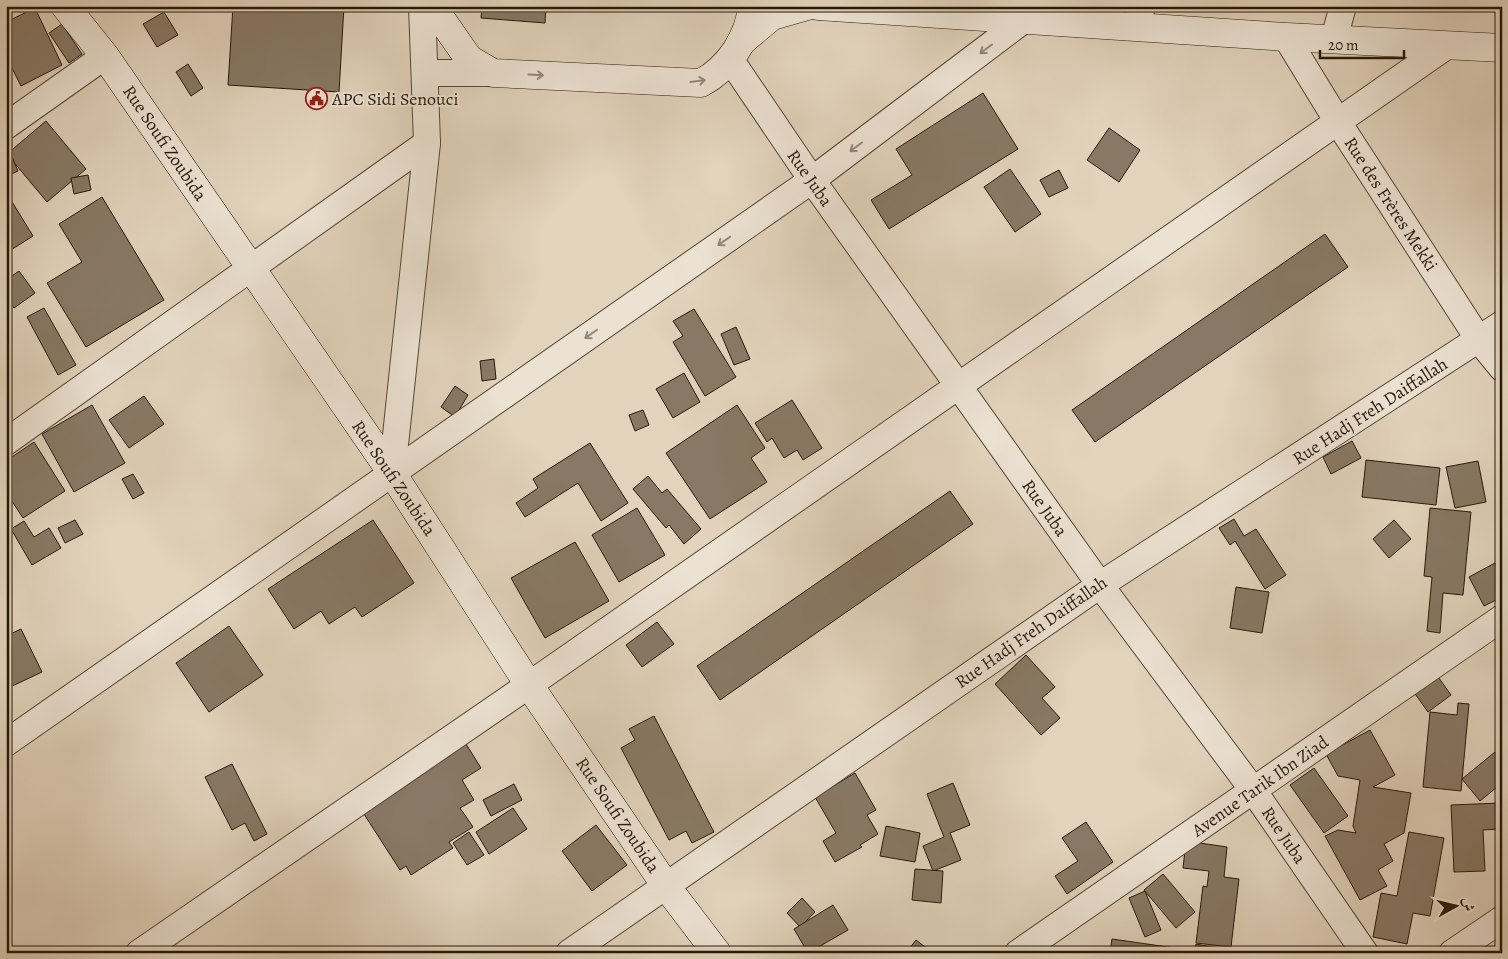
<svg xmlns="http://www.w3.org/2000/svg" width="1508" height="959" font-family="Alegreya,Amiri,serif">
<style>
.building{fill:#887966;stroke:#261809}
.lines{fill:none;stroke-linecap:round;stroke-linejoin:round}
.street-casing{stroke:#554736;stroke-width:28}
.secondary-casing{stroke:#261809;stroke-width:29}
.street{stroke:#ece2d3;stroke-width:26}
.secondary{stroke:#ece2d3;stroke-width:28}
.oneway{stroke:#938778}
.labels{text-anchor:middle;stroke-width:4;stroke-linejoin:round;paint-order:stroke}
.poi-label{font-size:18px;fill:#261809;stroke:#ece2d3;text-anchor:start}
.street-label{font-size:18px;fill:#261809;stroke:#ece2d3}
</style>
<rect width="100%" height="100%" fill="#e2d3bc"/>
<filter id="stains"><feTurbulence type="fractalNoise" baseFrequency=".004" numOctaves="4"/><feColorMatrix values="0 0 0 0 .2 0 0 0 0 .09 0 0 0 0 .02 0 0 0 .5 -.17"/></filter>
<radialGradient id="worn" r=".72"><stop offset=".6" stop-color="#630" stop-opacity="0"/><stop offset="1" stop-color="#630" stop-opacity=".3"/></radialGradient>
<g class="building">
<polygon points="233,6 344,6 339,92 228,85"/>
<polygon points="482,6 546,6 545,23 481,18"/>
<polygon points="35,8 62,65 21,86 6,56 6,22"/>
<polygon points="164,12 178,35 157,47 143,24"/>
<polygon points="62,24 82,54 69,63 49,33"/>
<polygon points="188,64 203,88 191,96 176,72"/>
<polygon points="983,93 1018,149 889,229 871,200 912,175 896,149"/>
<polygon points="46,121 86,169 47,202 7,154"/>
<polygon points="1109,128 1140,150 1119,182 1087,160"/>
<polygon points="12,157 18,171 7,176 6,160"/>
<polygon points="1010,169 1041,214 1015,232 984,187"/>
<polygon points="1059,170 1068,188 1049,197 1040,180"/>
<polygon points="88,175 91,190 74,194 71,178"/>
<polygon points="6,192 33,236 6,253"/>
<polygon points="102,197 164,300 86,347 47,283 82,262 59,224"/>
<polygon points="1325,234 1348,267 1095,442 1072,410"/>
<polygon points="19,271 35,293 14,308 6,297 6,280"/>
<polygon points="44,308 76,365 58,375 27,317"/>
<polygon points="694,309 736,377 705,396 673,342 683,336 673,321"/>
<polygon points="736,327 750,359 734,365 721,334"/>
<polygon points="494,359 496,379 482,381 480,361"/>
<polygon points="684,373 700,402 673,418 656,389"/>
<polygon points="455,386 468,395 455,417 441,407"/>
<polygon points="144,396 164,424 129,448 109,420"/>
<polygon points="792,400 822,448 803,460 797,450 784,458 772,438 767,442 755,423"/>
<polygon points="92,405 125,463 74,492 42,434"/>
<polygon points="737,405 765,448 751,458 767,482 710,519 666,453"/>
<polygon points="643,410 649,425 635,431 629,415"/>
<polygon points="1352,441 1361,458 1331,474 1323,457"/>
<polygon points="34,442 65,491 23,518 6,492 6,461"/>
<polygon points="590,443 628,503 601,521 578,483 525,517 516,503 538,488 533,479"/>
<polygon points="1366,460 1440,468 1436,505 1362,497"/>
<polygon points="1478,461 1486,502 1455,508 1446,467"/>
<polygon points="133,474 144,493 133,499 122,479"/>
<polygon points="648,476 662,493 667,489 701,529 684,544 669,525 666,528 633,489"/>
<polygon points="950,491 973,524 720,700 697,666"/>
<polygon points="637,508 665,555 619,582 592,535"/>
<polygon points="1430,508 1471,512 1463,595 1443,593 1440,633 1427,631 1432,577 1424,576"/>
<polygon points="1234,519 1244,536 1256,529 1286,575 1265,589 1235,541 1230,545 1219,528"/>
<polygon points="75,520 83,534 65,543 58,528"/>
<polygon points="373,520 414,583 362,617 355,607 329,624 321,611 294,629 268,589"/>
<polygon points="1394,520 1411,539 1389,558 1373,539"/>
<polygon points="24,521 34,537 49,528 61,548 32,565 11,529"/>
<polygon points="575,542 609,601 545,638 511,578"/>
<polygon points="1495,563 1502,575 1502,597 1484,606 1469,577"/>
<polygon points="1236,587 1269,592 1262,633 1230,628"/>
<polygon points="657,622 674,644 642,667 626,645"/>
<polygon points="229,626 263,675 209,712 176,663"/>
<polygon points="21,629 42,672 6,689 6,636"/>
<polygon points="1026,655 1055,687 1042,698 1060,718 1041,735 995,684"/>
<polygon points="1436,674 1451,695 1428,712 1413,691"/>
<polygon points="1458,703 1469,704 1461,791 1423,787 1430,712 1457,715"/>
<polygon points="654,716 714,832 692,843 686,831 669,840 621,748 635,740 629,729"/>
<polygon points="1370,730 1395,775 1373,787 1411,793 1404,833 1384,844 1393,861 1378,870 1387,886 1360,900 1325,836 1338,830 1356,833 1353,826 1360,780 1338,776 1326,754"/>
<polygon points="466,744 481,768 462,780 474,800 460,808 473,827 449,842 453,848 411,875 406,866 400,870 362,811"/>
<polygon points="1495,752 1502,761 1502,783 1480,801 1462,779"/>
<polygon points="232,764 267,834 254,841 245,823 232,830 205,777"/>
<polygon points="1314,768 1348,816 1324,833 1290,785"/>
<polygon points="855,773 876,810 867,815 878,834 860,845 862,847 835,862 823,841 836,833 815,797"/>
<polygon points="953,783 970,825 950,833 961,860 933,871 923,846 944,837 927,794"/>
<polygon points="514,784 522,800 491,816 483,800"/>
<polygon points="1500,803 1501,829 1483,830 1485,871 1454,872 1451,805"/>
<polygon points="513,808 527,829 489,854 476,832"/>
<polygon points="1086,822 1113,862 1067,894 1055,876 1078,861 1062,838"/>
<polygon points="596,825 627,865 592,891 562,851"/>
<polygon points="886,826 920,833 915,862 880,856"/>
<polygon points="469,832 484,855 467,865 453,843"/>
<polygon points="1409,832 1444,838 1430,916 1413,913 1407,944 1373,937 1381,893 1397,896"/>
<polygon points="1186,841 1227,847 1224,877 1239,879 1231,947 1196,943 1203,886 1207,887 1209,871 1183,868"/>
<polygon points="915,869 943,871 941,903 912,900"/>
<polygon points="1163,874 1195,912 1176,928 1144,890"/>
<polygon points="1145,891 1161,930 1145,937 1129,898"/>
<polygon points="802,898 815,912 800,927 787,913"/>
<polygon points="833,905 848,930 808,953 794,929"/>
<polygon points="1112,939 1182,949 1182,953 1110,953"/>
<polygon points="916,940 933,953 906,953"/>
<polygon points="1196,944 1223,949 1222,953 1195,953"/>
</g>
<g class="lines">
<defs>
<g id="street">
<polyline points="1137,26 1142,6"/>
<polyline points="1286,37 1338,122 1479,340 1502,368"/>
<polyline points="1334,39 1343,6"/>
<polyline points="730,59 812,180 1100,585 1253,790 1365,953"/>
<polyline points="425,73 493,73"/>
<polyline points="6,126 105,56"/>
<polyline points="6,442 427,143"/>
<polyline points="392,473 427,143 422,6"/>
<polyline points="6,743 812,180 1025,19"/>
<polyline points="139,953 529,685 1445,47"/>
<polyline points="569,953 1100,585 1502,324"/>
<polyline points="1018,953 1502,618"/>
<polyline points="1452,953 1502,919"/>
</g>
<g id="secondary">
<polyline points="65,6 105,56 392,473 529,685 666,886 717,953"/>
<path d="M432 6 469 59 493 73 701 83C729 68 749 38 752 6"/>
<polyline points="818,6 1286,37 1502,48"/>
<polyline points="741,42 772,16 807,6"/>
</g>
</defs>
<use href="#street" class="street-casing"/>
<use href="#secondary" class="secondary-casing"/>
<use href="#street" class="street"/>
<use href="#secondary" class="secondary"/>
</g>
<defs><path id="oneway-shaft" d="M-6 0H5M1.5-3L5.5 0L1.5 3" fill="none" stroke-width="1.6" stroke-linecap="round" stroke-linejoin="round" transform="scale(1.25)"/></defs>
<g class="oneway">
<use href="#oneway-shaft" transform="translate(986 49) rotate(143)"/>
<use href="#oneway-shaft" transform="translate(536 75) rotate(3)"/>
<use href="#oneway-shaft" transform="translate(698 81) rotate(-8)"/>
<use href="#oneway-shaft" transform="translate(856 147) rotate(143)"/>
<use href="#oneway-shaft" transform="translate(724 241) rotate(145)"/>
<use href="#oneway-shaft" transform="translate(591 334) rotate(145)"/>
</g>
<defs>
<symbol id="civic-ring" viewBox="-11 -11 22 22"><circle r="9.5" fill="#ece2d3" stroke="#8f2418" stroke-width="1.5"/><path d="M-.6-6.5H3V-4.5H.6V-3L4-1V1h2V6H-6V1h2V-1L-.6-3ZM-1.2 2.5V6h2.4V2.5Z" fill="#8f2418"/></symbol>
</defs>
<g fill-rule="evenodd">
<use href="#civic-ring" x="304" y="86" width="25" height="25"/>
</g>
<g class="labels">
<g class="poi-label">
<text x="332" y="105">APC Sidi Senouci</text>
</g>
<g class="street-label">
<text transform="translate(165 143) rotate(56)" y="6">Rue Soufi Zoubida</text>
<text transform="translate(810 178) rotate(55)" y="6">Rue Juba</text>
<text transform="translate(1391 204) rotate(57)" y="6">Rue des Frères Mekki</text>
<text transform="translate(1370 411) rotate(-33)" y="6">Rue Hadj Freh Daiffallah</text>
<text transform="translate(394 478) rotate(56)" y="6">Rue Soufi Zoubida</text>
<text transform="translate(1045 508) rotate(55)" y="6">Rue Juba</text>
<text transform="translate(1031 632) rotate(-35)" y="6">Rue Hadj Freh Daiffallah</text>
<text transform="translate(1260 786) rotate(-35)" y="6">Avenue Tarik Ibn Ziad</text>
<text transform="translate(618 815) rotate(56)" y="6">Rue Soufi Zoubida</text>
<text transform="translate(1284 835) rotate(56)" y="6">Rue Juba</text>
</g>
</g>
<rect width="1508" height="959" fill="none" stroke="#e2d3bc" stroke-width="25"/>
<rect x="8" y="8" width="1493" height="944" fill="none" stroke="#261809" stroke-width="2.5"/>
<rect x="12" y="12" width="1483" height="934" fill="none" stroke="#261809"/>
<g transform="translate(1456 906) rotate(82)" stroke="#ece2d3" stroke-width="4" paint-order="stroke">
<path d="M0-4L9 19L0 12L-9 19Z" fill="#261809"/>
<text y="-8" font-size="14" font-weight="bold" text-anchor="middle" fill="#261809">ش</text>
</g>
<path d="M1320 50v8h84v-8" fill="none" stroke="#261809" stroke-width="2.5"/>
<text x="1328" y="50" font-size="15" fill="#261809" stroke="#ece2d3" stroke-width="4" paint-order="stroke">20 m</text>
<rect width="100%" height="100%" filter="url(#stains)"/>
<rect width="100%" height="100%" fill="url(#worn)"/>
</svg>
